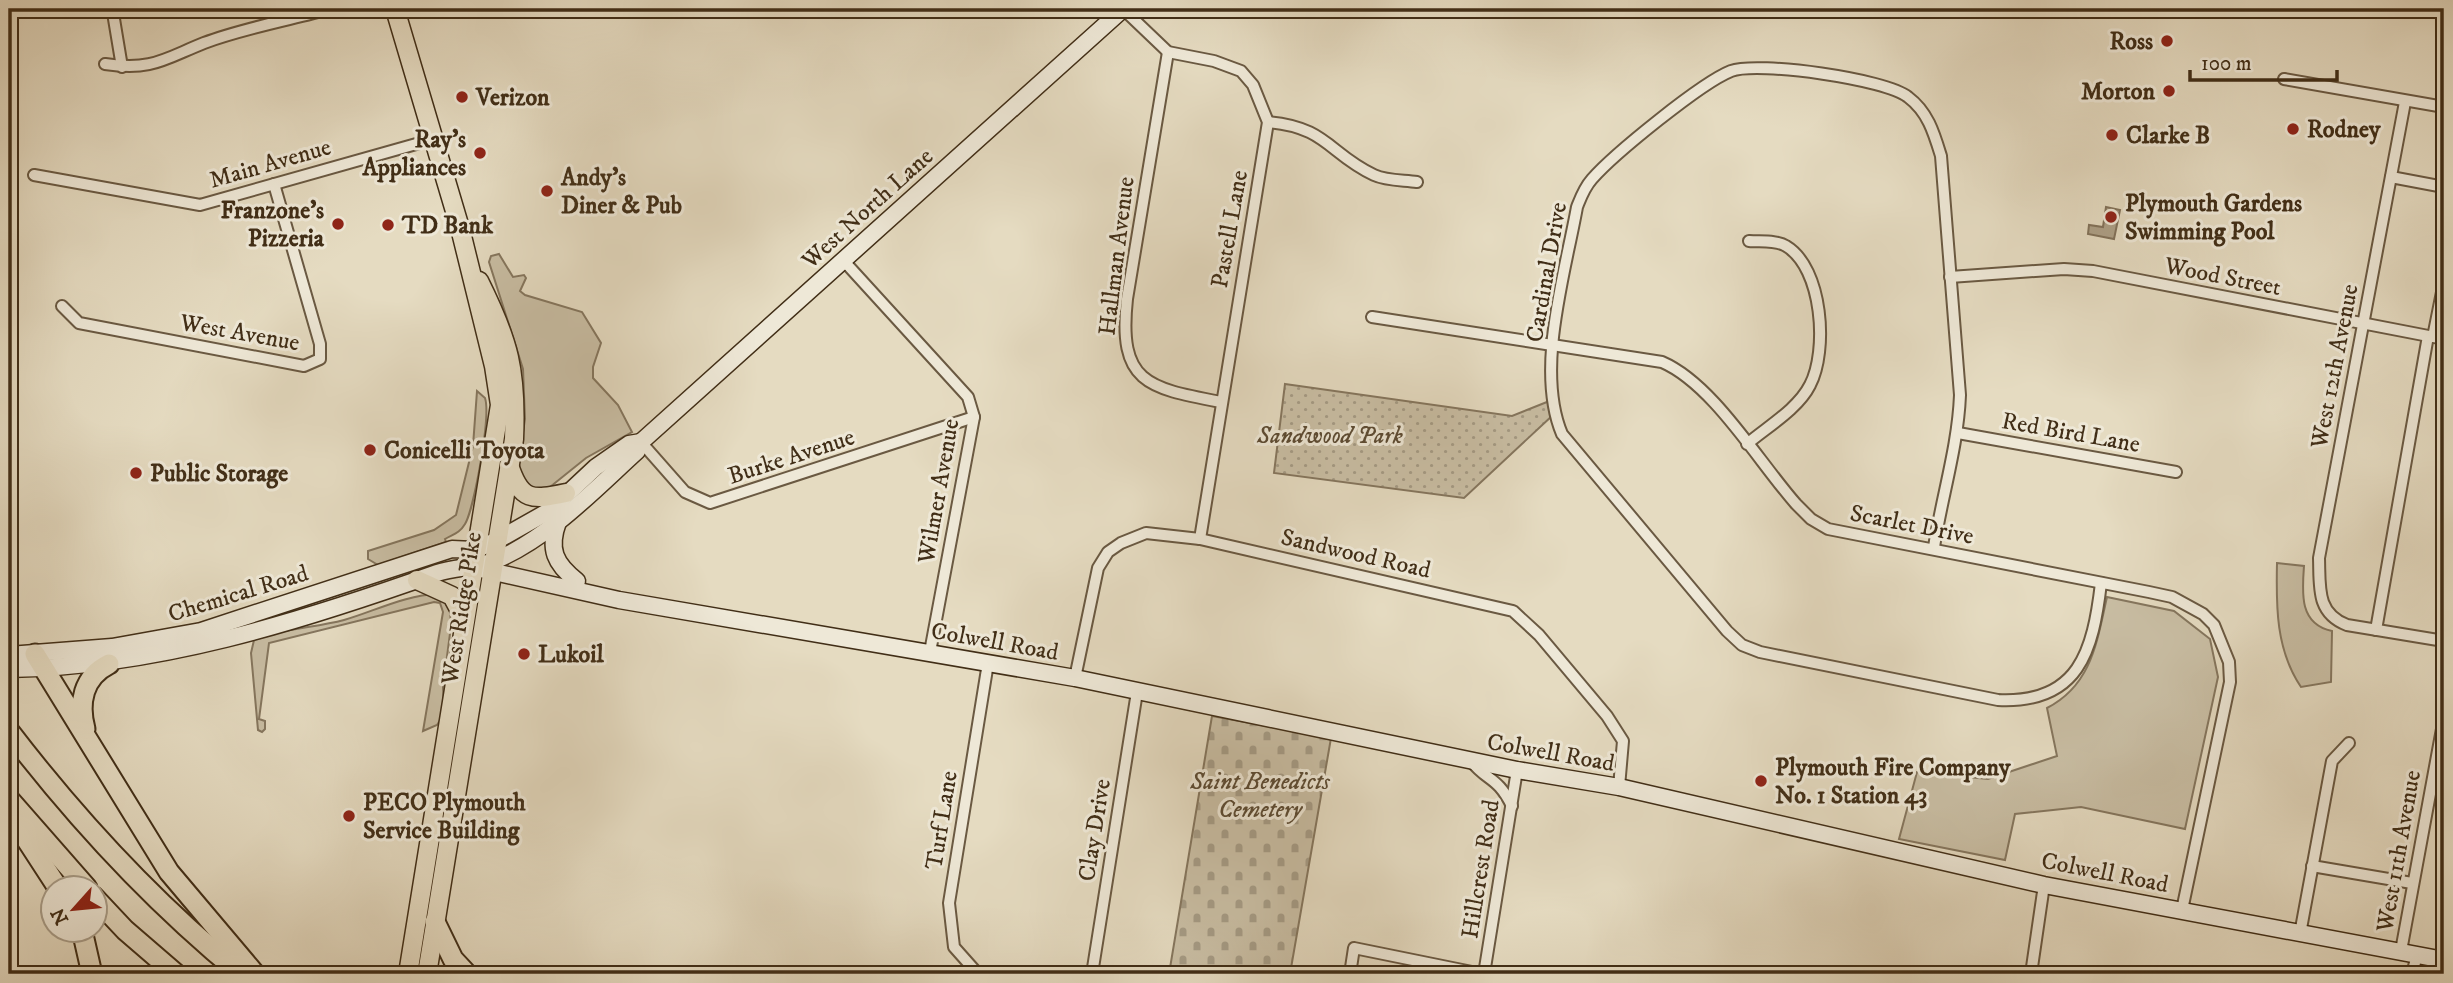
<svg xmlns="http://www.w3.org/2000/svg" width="2453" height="983" font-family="'IM FELL DW Pica',serif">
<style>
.grass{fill:#c9bea4;stroke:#85765e;stroke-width:2}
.cemetery{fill:url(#cemetery-stones);stroke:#85765e;stroke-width:2}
.park{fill:url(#park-dots);stroke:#85765e;stroke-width:2}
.water{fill:#ada087;stroke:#82725a;stroke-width:2}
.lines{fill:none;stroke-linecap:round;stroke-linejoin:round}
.street-casing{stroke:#6a5942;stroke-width:14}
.secondary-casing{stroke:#412e17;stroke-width:19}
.primary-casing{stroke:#412e17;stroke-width:21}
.highway-casing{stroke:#412e17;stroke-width:23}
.street{stroke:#eee8d7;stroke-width:10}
.secondary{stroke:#eee8d7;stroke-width:16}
.primary{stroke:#e5dbc1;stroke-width:18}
.highway{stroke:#e5dbc1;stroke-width:19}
.poi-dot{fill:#8f2418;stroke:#eee8d7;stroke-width:2.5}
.labels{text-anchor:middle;stroke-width:6;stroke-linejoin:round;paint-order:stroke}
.poi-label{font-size:24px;font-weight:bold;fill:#412e17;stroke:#eee8d7;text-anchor:start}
.street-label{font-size:24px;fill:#412e17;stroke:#eee8d7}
.park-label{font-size:24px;font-style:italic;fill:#5c4b33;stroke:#eee8d7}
</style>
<defs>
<pattern id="cemetery-stones" width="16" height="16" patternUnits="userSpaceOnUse" patternTransform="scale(1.75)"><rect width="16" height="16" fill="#c9bea4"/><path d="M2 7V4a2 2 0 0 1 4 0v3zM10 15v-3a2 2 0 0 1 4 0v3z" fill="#a59b85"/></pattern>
<pattern id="park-dots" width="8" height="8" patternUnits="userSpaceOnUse" patternTransform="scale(1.75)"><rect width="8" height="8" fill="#c9bea4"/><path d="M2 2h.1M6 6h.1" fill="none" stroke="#a59b85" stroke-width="1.8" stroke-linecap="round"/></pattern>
</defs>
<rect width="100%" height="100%" fill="#e5dbc1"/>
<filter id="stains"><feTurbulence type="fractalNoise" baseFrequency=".00286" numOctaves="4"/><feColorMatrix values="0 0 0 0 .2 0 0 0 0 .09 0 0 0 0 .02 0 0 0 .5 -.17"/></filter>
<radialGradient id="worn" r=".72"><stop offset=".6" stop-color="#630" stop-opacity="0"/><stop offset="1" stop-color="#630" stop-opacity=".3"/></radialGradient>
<g class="grass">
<polygon points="499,254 513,277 524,275 526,278 520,291 525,295 582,312 601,343 593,367 593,378 618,405 632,432 586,458 545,491 528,489 518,466 525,419 523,369 489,262 491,256"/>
<path d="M477 391 485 398C491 416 474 509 465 524 459 534 453 534 445 539L446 542 378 565 368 559V551L434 530 456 515 473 446Z"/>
<path d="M2277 563 2304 566C2302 593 2299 624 2332 631L2331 682 2301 687C2276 650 2276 607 2277 563Z"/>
<path d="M438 594 450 609 451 626 443 687 444 714 437 725 423 731 443 612 440 603 434 602 269 643 259 719 265 721V729L262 732 258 730 251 653 254 640C283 628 314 628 344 620 375 611 405 595 438 594Z"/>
<path d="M2107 597 2174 611 2210 639 2218 677 2185 829 2081 807 2015 814 2005 860 1899 839 1917 772 1988 779 2057 756 2047 708C2092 685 2097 641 2107 597Z"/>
</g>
<polygon class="cemetery" points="1212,716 1331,738 1290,974 1169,974"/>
<polygon class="park" points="1285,384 1512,416 1552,400 1554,414 1464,498 1274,473"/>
<polygon class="water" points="2106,207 2120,210 2114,239 2088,234 2089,225 2103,227"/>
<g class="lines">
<defs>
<g id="street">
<polyline points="1123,9 1168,52 1214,61 1241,71 1253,85 1268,122 1200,539"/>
<polyline points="113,13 122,67"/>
<path d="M1168 52 1127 299C1118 383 1147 388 1221 402"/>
<path d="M105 64C152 71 164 59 204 43 244 28 289 20 330 9"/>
<polyline points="2284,79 2444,107"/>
<path d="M2405 102 2319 558C2320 587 2316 613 2347 625L2444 641"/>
<path d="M1268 122C1327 127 1329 154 1374 175 1387 181 1404 180 1417 182"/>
<polyline points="34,175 200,205 434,139"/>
<polyline points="2391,177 2444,187"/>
<polyline points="843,260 968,397 974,417 930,652"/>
<polyline points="1950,277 2064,269 2093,271 2444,339"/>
<polyline points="62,306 79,323 304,366 320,359 320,344 274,184"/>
<path d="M1372 317 1662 362C1713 384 1758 461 1796 504L1811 519 1828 529 2149 592 2172 597 2203 614 2214 625 2229 662 2230 682 2182 910"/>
<polyline points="2433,337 2444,282"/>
<polyline points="1958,433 2176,472"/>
<polyline points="641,442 685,492 710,503 974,417"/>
<path d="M1747 444C1767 427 1798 409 1810 385 1828 351 1823 268 1786 246 1777 240 1760 242 1749 241"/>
<path d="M1934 547C1942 496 1958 446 1960 395L1941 156C1934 133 1928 112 1908 97 1886 79 1758 61 1731 71 1701 83 1614 154 1592 179 1584 188 1581 197 1577 207 1565 274 1535 370 1562 434L1727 631 1742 645 1760 652 1998 700C2079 704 2093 651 2101 583"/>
<polyline points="2376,630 2428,336"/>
<polyline points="1075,678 1098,568 1108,552 1121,543 1146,533 1200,539 1513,611 1539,635 1607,716 1623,741 1619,787"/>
<path d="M1471 761C1488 782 1497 776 1512 806"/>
<polyline points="2312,866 2412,883"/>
<polyline points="2300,934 2332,761 2349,743"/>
<polyline points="2401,951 2444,718"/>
<polyline points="978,974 954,947 949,903 988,663"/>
<polyline points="1092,974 1137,692"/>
<polyline points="1350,974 1354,948 1482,974"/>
<polyline points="1484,974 1517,770"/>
<polyline points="2031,974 2044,885"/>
<polyline points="2412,974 2417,955"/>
</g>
<g id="secondary">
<path d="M558 522C548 549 555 564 577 581"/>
<polyline points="481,569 619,600 1075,678 1517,770 1619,787 2044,885 2444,960"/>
<polyline points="9,655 112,647 201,631 452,549 474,550 496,541 549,511 596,467 629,444 641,442"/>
<path d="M9 669C156 667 299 622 437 573 455 567 476 568 494 561 549 538 593 491 637 451L641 442 1123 9"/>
</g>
<g id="primary">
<polyline points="395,9 460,228 494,366 500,405 408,974"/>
<path d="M509 465C521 502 532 500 566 493"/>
<polyline points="417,580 452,596 465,620"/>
<path d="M427 974 514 439C517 371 509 341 479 281"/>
</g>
<g id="highway">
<polyline points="35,654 169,872 255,974"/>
<path d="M85 729C78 703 83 677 109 664"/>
<path d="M9 731C78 821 153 902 241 974"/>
<polyline points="9,799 87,888"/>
<polyline points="17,825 58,888"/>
<polyline points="94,897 125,930 176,974"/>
<polyline points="435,922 453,959 467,974"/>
<polyline points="82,930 92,974"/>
</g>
</defs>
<use href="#street" class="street-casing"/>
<use href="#secondary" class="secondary-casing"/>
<use href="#primary" class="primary-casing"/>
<use href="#highway" class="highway-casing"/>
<use href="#street" class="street"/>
<use href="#secondary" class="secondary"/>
<use href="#primary" class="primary"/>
<use href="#highway" class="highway"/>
</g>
<g class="poi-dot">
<circle cx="2167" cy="41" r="7"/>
<circle cx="2169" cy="91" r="7"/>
<circle cx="462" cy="97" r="7"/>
<circle cx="2293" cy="129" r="7"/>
<circle cx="2112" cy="135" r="7"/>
<circle cx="480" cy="153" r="7"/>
<circle cx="547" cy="191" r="7"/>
<circle cx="2111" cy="217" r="7"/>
<circle cx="338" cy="224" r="7"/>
<circle cx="388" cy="225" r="7"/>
<circle cx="370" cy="450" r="7"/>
<circle cx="136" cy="473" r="7"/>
<circle cx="524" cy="654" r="7"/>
<circle cx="1761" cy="781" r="7"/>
<circle cx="349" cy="816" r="7"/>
</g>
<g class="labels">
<g class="poi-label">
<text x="2153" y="49" text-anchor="end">Ross</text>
<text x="2155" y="99" text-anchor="end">Morton</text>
<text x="476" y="105">Verizon</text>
<text x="2307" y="137">Rodney</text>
<text x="2126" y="143">Clarke B</text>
<text x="466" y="147" text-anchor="end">Ray's<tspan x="466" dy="28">Appliances</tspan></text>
<text x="561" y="185">Andy's<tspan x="561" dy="28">Diner &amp; Pub</tspan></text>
<text x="2125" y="211">Plymouth Gardens<tspan x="2125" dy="28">Swimming Pool</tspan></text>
<text x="324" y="218" text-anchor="end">Franzone's<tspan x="324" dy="28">Pizzeria</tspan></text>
<text x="402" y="233">TD Bank</text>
<text x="384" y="458">Conicelli Toyota</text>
<text x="150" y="481">Public Storage</text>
<text x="538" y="662">Lukoil</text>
<text x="1775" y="775">Plymouth Fire Company<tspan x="1775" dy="28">No. 1 Station 43</tspan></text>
<text x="363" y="810">PECO Plymouth<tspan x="363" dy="28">Service Building</tspan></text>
</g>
<g class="street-label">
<text transform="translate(270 163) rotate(-16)" y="8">Main Avenue</text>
<text transform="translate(867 208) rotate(-42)" y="8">West North Lane</text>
<text transform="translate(1229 229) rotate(-80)" y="8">Pastell Lane</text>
<text transform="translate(1116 256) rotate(-83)" y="8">Hallman Avenue</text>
<text transform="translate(1546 272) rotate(-80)" y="8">Cardinal Drive</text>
<text transform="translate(2223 276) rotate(11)" y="8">Wood Street</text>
<text transform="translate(240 332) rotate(10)" y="8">West Avenue</text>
<text transform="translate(2334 366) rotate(-79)" y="8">West 12th Avenue</text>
<text transform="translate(2071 432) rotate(10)" y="8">Red Bird Lane</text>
<text transform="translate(791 456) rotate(-18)" y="8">Burke Avenue</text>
<text transform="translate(938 491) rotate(-80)" y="8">Wilmer Avenue</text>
<text transform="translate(1912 524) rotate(11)" y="8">Scarlet Drive</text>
<text transform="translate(1356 553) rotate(13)" y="8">Sandwood Road</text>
<text transform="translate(238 593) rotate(-17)" y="8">Chemical Road</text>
<text transform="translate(461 608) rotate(-81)" y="8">West Ridge Pike</text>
<text transform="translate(995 641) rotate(10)" y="8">Colwell Road</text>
<text transform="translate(1551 752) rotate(10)" y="8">Colwell Road</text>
<text transform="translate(941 820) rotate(-81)" y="8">Turf Lane</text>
<text transform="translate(1094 830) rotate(-81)" y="8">Clay Drive</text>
<text transform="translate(2398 851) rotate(-80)" y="8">West 11th Avenue</text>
<text transform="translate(1480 869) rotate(-81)" y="8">Hillcrest Road</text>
<text transform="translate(2105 872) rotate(11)" y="8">Colwell Road</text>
</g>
<g class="park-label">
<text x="1330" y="443">Sandwood Park</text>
<text x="1260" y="789">Saint Benedicts<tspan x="1260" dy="28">Cemetery</tspan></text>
</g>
</g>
<rect width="2453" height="983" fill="none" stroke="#e5dbc1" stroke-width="35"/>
<rect x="10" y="10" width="2432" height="962" fill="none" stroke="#412e17" stroke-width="3.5"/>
<rect x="18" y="18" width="2418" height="948" fill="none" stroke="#412e17" stroke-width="2"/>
<g transform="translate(74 909) rotate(243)"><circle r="33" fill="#eee8d7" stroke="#a99e8a" stroke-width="2"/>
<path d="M0-5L12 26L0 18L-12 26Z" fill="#8f2418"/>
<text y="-10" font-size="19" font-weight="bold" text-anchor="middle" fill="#412e17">N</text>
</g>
<path d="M2190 70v10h147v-10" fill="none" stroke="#412e17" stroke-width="3.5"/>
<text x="2201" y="70" font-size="21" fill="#412e17" stroke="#eee8d7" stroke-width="5" paint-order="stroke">100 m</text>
<rect width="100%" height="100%" filter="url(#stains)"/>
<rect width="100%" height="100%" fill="url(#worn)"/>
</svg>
